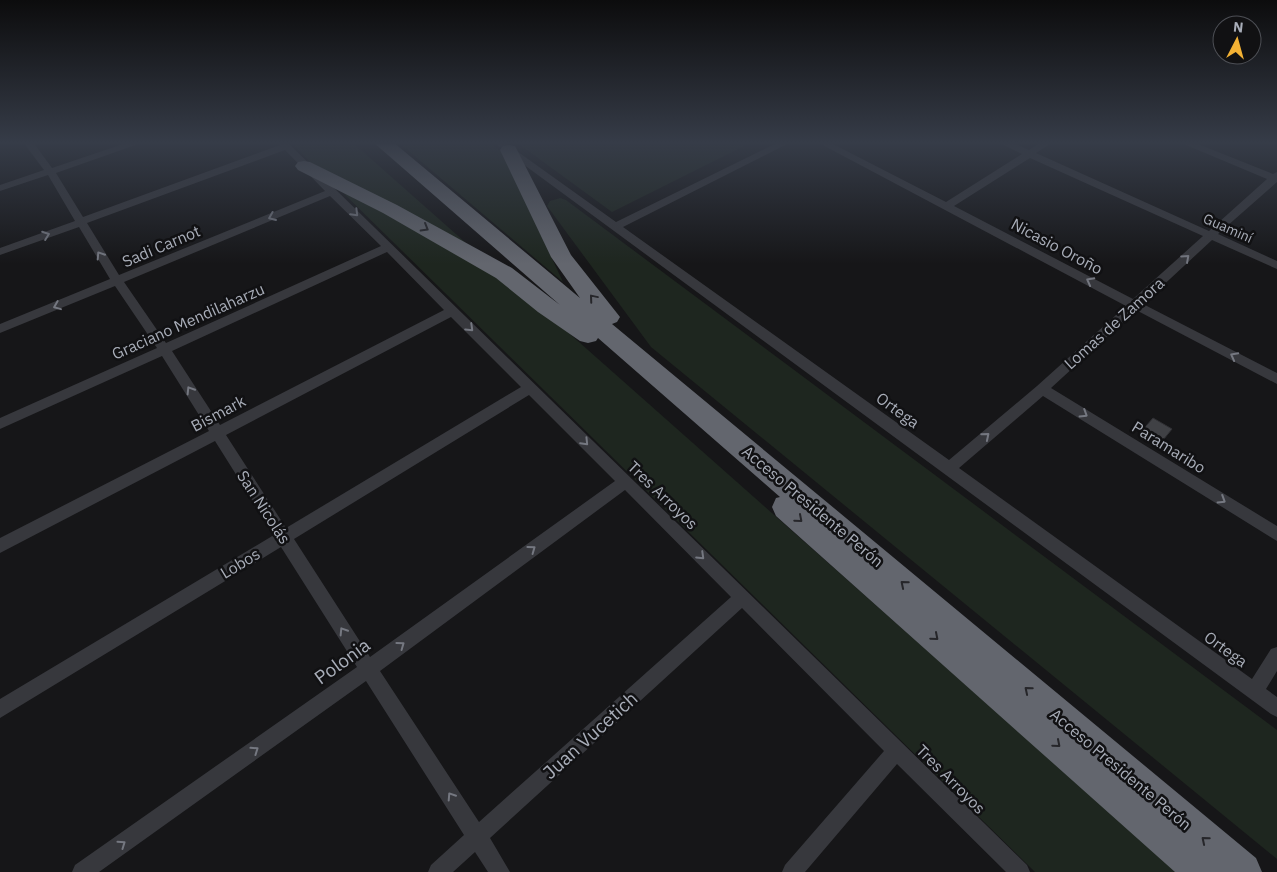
<svg xmlns="http://www.w3.org/2000/svg" width="1277" height="872" font-family="'IBM Plex Sans',sans-serif">
<style>
.green{fill:#1e261f}
.building{fill:#404145;stroke:#303034}
.lines{fill:none;stroke-linecap:round;stroke-linejoin:round}
.street{fill:#37383d;fill-rule:evenodd}
.highway{fill:#63666e;fill-rule:evenodd}
.oneway{stroke:#757881}
.oneway2{stroke:#26262a}
.labels{text-anchor:middle;stroke-width:5;stroke-linejoin:round;paint-order:stroke}
.far-street-label{font-size:14px;fill:#a8adb8;stroke:#111113}
.street-label{font-size:16px;fill:#a8adb8;stroke:#111113}
.near-street-label{font-size:19px;fill:#a8adb8;stroke:#111113}
</style>
<rect width="100%" height="100%" fill="#161618"/>
<g class="green">
<polygon points="291,142 352,142 466,243 324,170 311,163"/>
<polygon points="398,142 488,142 503,153 563,282"/>
<polygon points="516,142 752,142 612,212"/>
<polygon points="335,185 439,238 544,311 1177,872 1035,872"/>
<polygon points="560,198 566,200 1277,730 1277,859 651,347 547,206 550,201"/>
</g>
<polygon class="building" points="1153,418 1172,429 1159,445 1140,433"/>
<g class="lines">
<g class="street">
<path d="M23 142H33L52 168 129 142H144L56 173 83 217 280 145 277 142H287L1027 865 1030 872H1006L897 764 805 872H782L785 865 884 751 742 608 490 838 510 872H488L475 852 453 872H428L431 865 464 835 366 681 99 872H72L75 865 357 667 281 547 0 718V699L274 535 215 441 0 553V538L209 431 162 356 0 429V418L157 348 115 286 0 333V324L110 279 79 227 0 255V248L75 221 48 175 0 191V185L44 170ZM285 150 325 191 119 275 87 223ZM330 196 381 246 166 343 124 282ZM387 252 444 310 220 425 172 351ZM451 317 521 387 286 528 226 435ZM529 395 615 481 370 657 294 539ZM625 490 731 597 479 822 380 671Z"/>
<path d="M493 142H504L616 222 779 142H791L623 227 949 460 1037 386 1126 306 817 142H829L946 202 1022 154 998 142H1011L1029 150 1041 142H1053L1036 153 1209 231 1267 179 1179 142H1193L1273 174 1277 172V182L1218 234 1277 261V269L1212 240 1143 304 1277 373V384L1136 310 1051 388 1277 526V541L1043 396 959 468 1252 679 1271 649 1277 647V671L1266 689 1277 697V717L1271 714ZM1030 158 1203 236 1133 299 954 206Z"/>
</g>
<polygon class="highway" points="373,142 393,142 580,298 551,257 500,150 503,146 509,145 515,146 571,255 620,317 617,322 612,324 1256,858 1262,872 1175,872 776,516 772,507 776,498 780,497 598,338 596,341 588,343 580,341 538,312 496,278 383,213 298,170 295,166 298,162 304,161 310,162 397,205 512,268 560,305"/>
</g>
<defs><path id="oneway-chevron" d="M-2-3.5L2.5 0L-2 3.5" fill="none" stroke-width="1.6" stroke-linecap="round" stroke-linejoin="round" transform="scale(1.25)"/></defs>
<g class="oneway">
<use href="#oneway-chevron" transform="translate(355 213) rotate(45)"/>
<use href="#oneway-chevron" transform="translate(272 217) rotate(157)"/>
<use href="#oneway-chevron" transform="translate(46 235) rotate(-20)"/>
<use href="#oneway-chevron" transform="translate(100 255) rotate(-123)"/>
<use href="#oneway-chevron" transform="translate(1186 258) rotate(-42)"/>
<use href="#oneway-chevron" transform="translate(1090 281) rotate(-152)"/>
<use href="#oneway-chevron" transform="translate(57 306) rotate(158)"/>
<use href="#oneway-chevron" transform="translate(470 328) rotate(44)"/>
<use href="#oneway-chevron" transform="translate(1234 356) rotate(-152)"/>
<use href="#oneway-chevron" transform="translate(190 390) rotate(-122)"/>
<use href="#oneway-chevron" transform="translate(1084 414) rotate(32)"/>
<use href="#oneway-chevron" transform="translate(986 436) rotate(-40)"/>
<use href="#oneway-chevron" transform="translate(585 442) rotate(46)"/>
<use href="#oneway-chevron" transform="translate(1222 500) rotate(32)"/>
<use href="#oneway-chevron" transform="translate(532 549) rotate(-36)"/>
<use href="#oneway-chevron" transform="translate(701 556) rotate(44)"/>
<use href="#oneway-chevron" transform="translate(343 631) rotate(-122)"/>
<use href="#oneway-chevron" transform="translate(401 645) rotate(-36)"/>
<use href="#oneway-chevron" transform="translate(255 750) rotate(-35)"/>
<use href="#oneway-chevron" transform="translate(451 796) rotate(-123)"/>
<use href="#oneway-chevron" transform="translate(122 844) rotate(-35)"/>
</g>
<g class="oneway2">
<use href="#oneway-chevron" transform="translate(425 228) rotate(30)"/>
<use href="#oneway-chevron" transform="translate(593 298) rotate(-130)"/>
<use href="#oneway-chevron" transform="translate(799 519) rotate(41)"/>
<use href="#oneway-chevron" transform="translate(904 584) rotate(-140)"/>
<use href="#oneway-chevron" transform="translate(935 637) rotate(41)"/>
<use href="#oneway-chevron" transform="translate(1028 690) rotate(-140)"/>
<use href="#oneway-chevron" transform="translate(1057 744) rotate(41)"/>
<use href="#oneway-chevron" transform="translate(1205 840) rotate(-140)"/>
</g>
<linearGradient id="sky" x2="0" y2="1"><stop stop-color="#0c0c0d"/><stop offset="0.54" stop-color="#363c48"/><stop offset="1" stop-color="#363c48" stop-opacity="0"/></linearGradient>
<rect width="1277" height="264" fill="url(#sky)"/>
<g class="labels">
<g class="far-street-label">
<text transform="translate(1228 228) rotate(24)" y="5">Guaminí</text>
</g>
<g class="street-label">
<text transform="translate(161 246) rotate(-23)" y="6">Sadi Carnot</text>
<text transform="translate(1057 246) rotate(28)" y="6">Nicasio Oroño</text>
<text transform="translate(188 321) rotate(-24)" y="6">Graciano Mendilaharzu</text>
<text transform="translate(1114 323) rotate(-42)" y="6">Lomas de Zamora</text>
<text transform="translate(898 410) rotate(36)" y="6">Ortega</text>
<text transform="translate(218 413) rotate(-28)" y="6">Bismark</text>
<text transform="translate(1169 447) rotate(32)" y="6">Paramaribo</text>
<text transform="translate(663 495) rotate(44)" y="6">Tres Arroyos</text>
<text transform="translate(813 506) rotate(40)" y="6">Acceso Presidente Perón</text>
<text transform="translate(264 507) rotate(57)" y="6">San Nicolás</text>
<text transform="translate(240 563) rotate(-31)" y="6">Lobos</text>
<text transform="translate(1226 649) rotate(36)" y="6">Ortega</text>
<text transform="translate(1121 769) rotate(40)" y="6">Acceso Presidente Perón</text>
<text transform="translate(951 779) rotate(45)" y="6">Tres Arroyos</text>
</g>
<g class="near-street-label">
<text transform="translate(342 661) rotate(-36)" y="7">Polonia</text>
<text transform="translate(590 735) rotate(-42)" y="7">Juan Vucetich</text>
</g>
</g>
<g transform="translate(1237 40) rotate(6)"><circle r="24" fill="#111113" stroke="#4d4f55"/>
<path d="M0-4L9 19L0 12L-9 19Z" fill="#f2b134"/>
<text y="-8" font-size="14" font-weight="bold" text-anchor="middle" fill="#a8adb8">N</text>
</g>
</svg>
